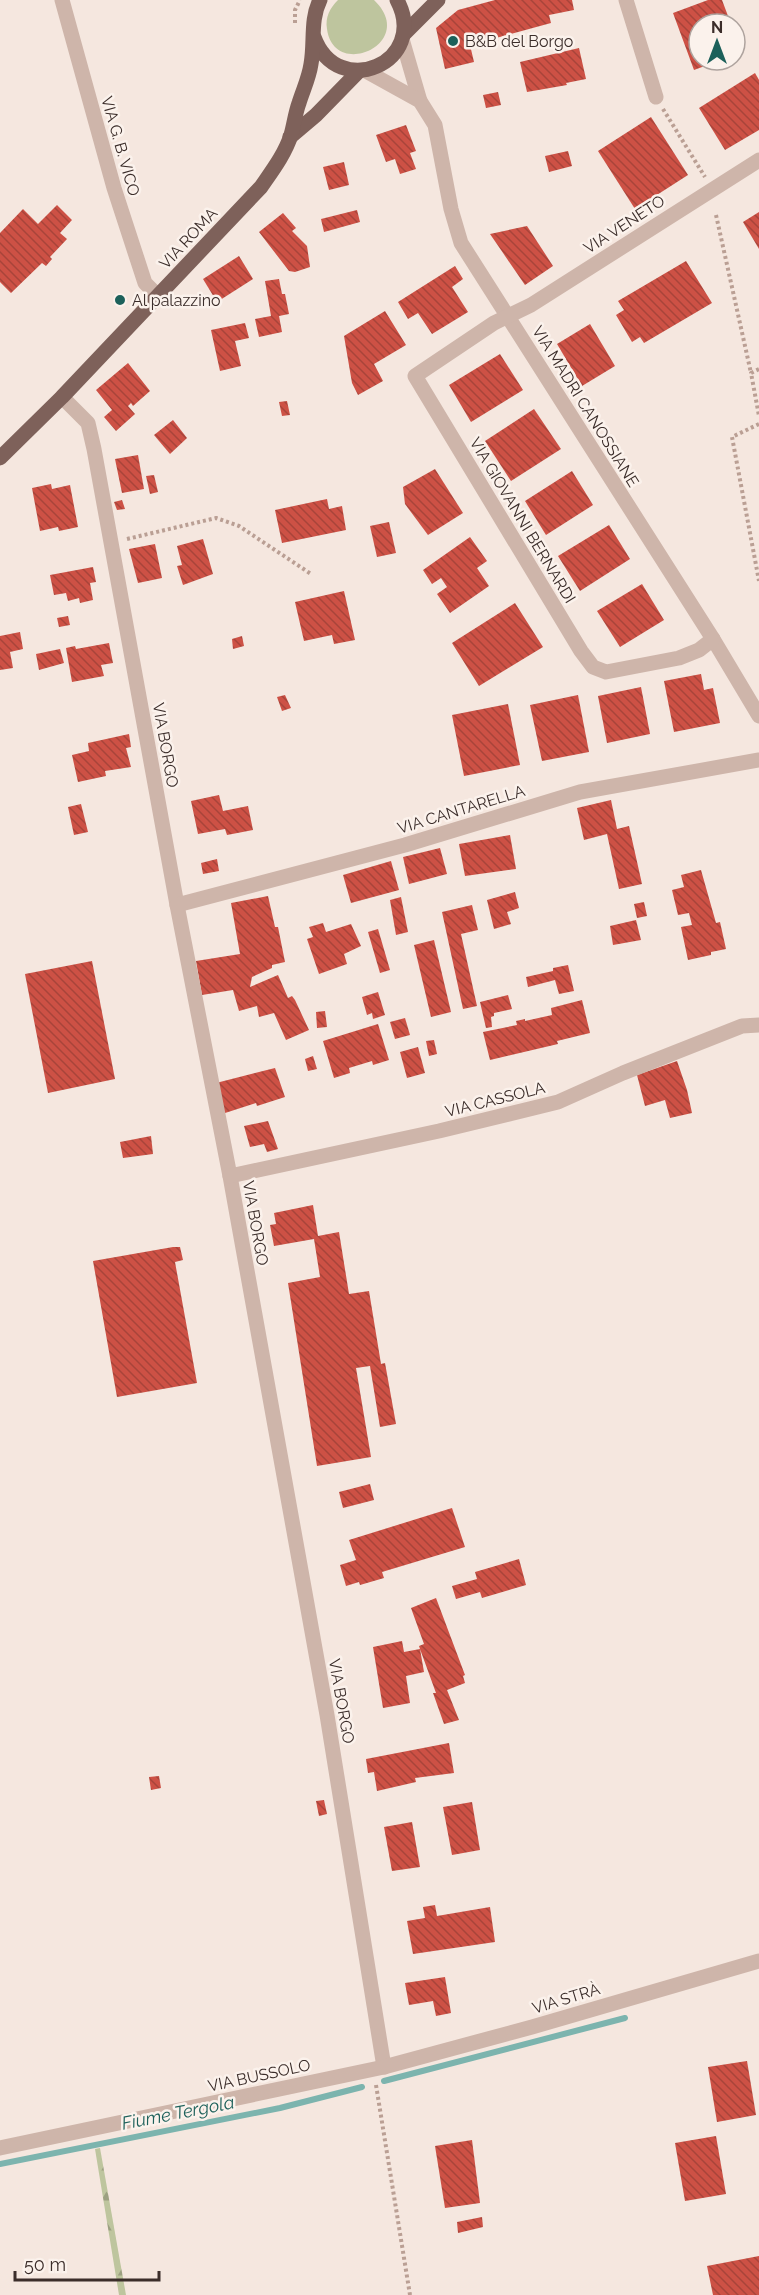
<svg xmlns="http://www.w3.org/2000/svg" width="759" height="2295" font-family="Raleway,sans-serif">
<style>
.green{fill:#bec59e}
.forest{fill:url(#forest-firs)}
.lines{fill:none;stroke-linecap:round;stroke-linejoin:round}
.stream{stroke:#7cb4ae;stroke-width:6}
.building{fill:url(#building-back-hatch)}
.path{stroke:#ba9f94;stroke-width:4;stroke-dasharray:3 3;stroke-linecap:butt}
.minor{stroke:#ceb5aa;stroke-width:15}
.major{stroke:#7e615a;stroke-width:15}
.poi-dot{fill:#1c605a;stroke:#fbf2ec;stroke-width:2}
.labels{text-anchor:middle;stroke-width:5;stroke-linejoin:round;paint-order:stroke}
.poi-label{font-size:16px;fill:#3b2d2a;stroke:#fbf2ec;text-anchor:start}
.street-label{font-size:16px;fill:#3b2d2a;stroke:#fbf2ec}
.water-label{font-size:18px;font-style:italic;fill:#1c605a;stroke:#fbf2ec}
</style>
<defs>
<pattern id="forest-firs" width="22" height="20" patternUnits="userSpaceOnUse" patternTransform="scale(1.5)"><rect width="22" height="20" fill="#bec59e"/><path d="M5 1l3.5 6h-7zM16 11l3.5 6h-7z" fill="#9ca081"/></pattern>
<pattern id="building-back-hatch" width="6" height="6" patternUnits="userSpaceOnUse" patternTransform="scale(1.5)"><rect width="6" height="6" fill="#cd5145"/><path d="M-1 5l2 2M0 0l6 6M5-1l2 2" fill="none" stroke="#a8443a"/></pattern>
</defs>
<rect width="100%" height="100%" fill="#f5e7df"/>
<path class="green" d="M338 0H374C419 43 334 81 327 29 325 17 330 8 338 0Z"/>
<polygon class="forest" points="100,2148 126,2295 119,2295 95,2149"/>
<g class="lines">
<g class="stream">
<polyline points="384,2081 625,2018"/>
<polyline points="0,2164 280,2108 362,2087"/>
</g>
</g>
<g class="building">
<polygon points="495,0 572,0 574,10 549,15 551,23 470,45 474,62 445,69 436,28 458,10"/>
<polygon points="708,0 722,0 731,24 699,24 699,60 721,60 694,70 673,13"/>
<polygon points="735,35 742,52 735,55"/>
<polygon points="579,48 586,79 566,83 567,85 527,92 520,62"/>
<polygon points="755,73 759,80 759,130 725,150 699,108"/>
<polygon points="498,92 501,105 486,108 483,95"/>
<polygon points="651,117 688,175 635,209 598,151"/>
<polygon points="406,125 416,151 410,153 416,169 400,174 395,159 386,162 376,135"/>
<polygon points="568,151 572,166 549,172 545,156"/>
<polygon points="344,162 349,185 329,190 323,167"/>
<polygon points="57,205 72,220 60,233 67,239 50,257 52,259 46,266 42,263 11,293 0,282 0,233 23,209 38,224"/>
<polygon points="357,210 360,222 324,232 321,219"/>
<polygon points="759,212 759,249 743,222"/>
<polygon points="283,213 296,228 292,231 307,246 310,267 295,272 289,271 259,232"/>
<polygon points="527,226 553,266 525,285 490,234"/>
<polygon points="239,256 253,279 217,302 203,279"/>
<polygon points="686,261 712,303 644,343 640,337 632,342 616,315 624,310 618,301"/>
<polygon points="455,266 463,279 452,287 468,312 432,334 418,313 408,319 398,302"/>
<polygon points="279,279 282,294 285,294 289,314 279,316 282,332 259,337 255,319 271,316 265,281"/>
<polygon points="385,311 406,345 374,364 383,381 358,395 352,383 344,336"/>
<polygon points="245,323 249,338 235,341 241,366 220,371 211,330"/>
<polygon points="590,324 615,366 582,386 557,344"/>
<polygon points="500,354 523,390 471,422 449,385"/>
<polygon points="128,363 150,391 133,406 131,403 128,406 135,414 116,431 104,417 112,410 96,390"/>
<polygon points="287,401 290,415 282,416 279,402"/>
<polygon points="534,409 561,449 511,481 485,441"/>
<polygon points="173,420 187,438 170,454 154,435"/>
<polygon points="138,455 144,489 122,493 115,459"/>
<polygon points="435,469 463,513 428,535 405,504 403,487"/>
<polygon points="572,471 593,505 546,535 525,501"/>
<polygon points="154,475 158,492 150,494 146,476"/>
<polygon points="51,484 52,489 70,485 78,527 59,531 58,527 40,531 32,488"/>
<polygon points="327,499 329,509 342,506 346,530 282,543 275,510"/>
<polygon points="122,500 125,509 117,510 114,502"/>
<polygon points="389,522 396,553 377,557 370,526"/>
<polygon points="609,525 630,559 580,591 558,556"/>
<polygon points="470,537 487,561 477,568 489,586 450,613 437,594 447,587 441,578 432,584 423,570"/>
<polygon points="203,539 213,574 183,585 177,566 182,565 177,546"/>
<polygon points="155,544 162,578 138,583 129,549"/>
<polygon points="93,567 96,582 90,583 93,600 80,603 79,598 68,601 66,593 54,595 50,575"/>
<polygon points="642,584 664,620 620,647 597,611"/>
<polygon points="344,591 355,640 334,644 332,635 304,641 295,602"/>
<polygon points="515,603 543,647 479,686 452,643"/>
<polygon points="68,616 70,625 59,627 57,618"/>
<polygon points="20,632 23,649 10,652 13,668 0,670 0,636"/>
<polygon points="242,636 244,646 233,649 232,639"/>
<polygon points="109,643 113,663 101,665 104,676 72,682 66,648 75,646 76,649"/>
<polygon points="60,649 64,663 39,670 36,654"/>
<polygon points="701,674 704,690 713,688 720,723 674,732 664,681"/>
<polygon points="641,687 650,734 607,743 598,696"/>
<polygon points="285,695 291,708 282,711 277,697"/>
<polygon points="578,695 589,752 542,761 530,705"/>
<polygon points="508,704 520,765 464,776 452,715"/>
<polygon points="129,734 131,747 126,748 131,767 105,771 106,776 78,782 72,755 89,751 88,743"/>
<polygon points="219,795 223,811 248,806 253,830 227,835 225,829 198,834 191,801"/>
<polygon points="611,800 617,829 629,826 642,884 619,889 607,834 584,840 577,808"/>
<polygon points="81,804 88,832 74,835 68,807"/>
<polygon points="510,835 516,869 465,876 459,844"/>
<polygon points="440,848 447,874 409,884 403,857"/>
<polygon points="217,859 219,871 203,874 201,863"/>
<polygon points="391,861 399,890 351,903 343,875"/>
<polygon points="701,870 716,923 720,922 726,949 711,952 711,955 688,960 681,927 692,925 689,913 678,915 672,890 684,887 681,875"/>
<polygon points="515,892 519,908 507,912 511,924 494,929 487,900"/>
<polygon points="268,896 275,927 278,927 285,962 272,965 272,968 252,977 250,987 278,975 288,998 292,996 295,1000 309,1030 286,1040 274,1013 259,1017 257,1006 239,1011 233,990 202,995 196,961 240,954 231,903"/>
<polygon points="401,897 408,932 396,935 390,900"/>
<polygon points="644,902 647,916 637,918 634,904"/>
<polygon points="472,905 478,930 461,934 477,1006 463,1009 442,912"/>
<polygon points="636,920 641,940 613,945 610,926"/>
<polygon points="323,923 326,932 351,924 361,946 344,954 347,964 319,974 307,939 313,937 309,927"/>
<polygon points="378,929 390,970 380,973 368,932"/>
<polygon points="434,940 451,1012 431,1017 414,945"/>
<polygon points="92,961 115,1079 48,1093 25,974"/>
<polygon points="568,965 574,991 559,994 555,980 528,987 526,977 553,971 553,968"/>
<polygon points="378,992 385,1015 373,1019 372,1013 367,1015 362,997"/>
<polygon points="508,995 512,1009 494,1013 494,1016 491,1017 492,1027 486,1028 480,1002"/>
<polygon points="582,1000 590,1033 557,1041 558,1044 490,1060 483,1032 517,1025 516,1021 525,1019 525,1021 552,1015 551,1008"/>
<polygon points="325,1011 327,1027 317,1028 316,1012"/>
<polygon points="405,1018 410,1035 395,1039 390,1022"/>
<polygon points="378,1024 389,1060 373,1065 372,1061 349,1068 350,1073 334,1078 323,1041"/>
<polygon points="434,1040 437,1054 429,1056 426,1041"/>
<polygon points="418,1047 425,1073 407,1078 400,1052"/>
<polygon points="313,1056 317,1069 308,1071 305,1059"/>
<polygon points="677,1061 687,1090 692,1113 670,1118 665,1100 645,1106 637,1075"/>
<polygon points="275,1068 285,1097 257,1106 256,1103 222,1114 216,1083"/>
<polygon points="268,1121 278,1149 267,1152 264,1144 250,1147 244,1126"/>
<polygon points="151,1136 153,1154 123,1158 120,1142"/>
<polygon points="313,1205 318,1236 339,1232 349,1294 369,1291 381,1364 385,1363 396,1424 380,1427 370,1366 356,1368 371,1457 317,1466 288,1283 320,1277 314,1239 274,1246 270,1225 276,1224 274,1213"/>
<polygon points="173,1247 180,1247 183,1260 175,1262 197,1383 117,1397 93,1261"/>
<polygon points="370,1484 374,1500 343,1508 339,1492"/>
<polygon points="452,1508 465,1547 382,1572 384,1578 360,1585 359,1582 346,1586 340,1565 356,1560 349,1540"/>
<polygon points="519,1559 526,1585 482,1598 480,1592 456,1599 452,1586 477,1579 475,1572"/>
<polygon points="436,1598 465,1675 463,1676 465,1683 447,1690 459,1720 444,1724 433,1693 436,1693 420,1649 424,1672 406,1676 410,1703 383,1708 373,1647 402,1641 404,1652 420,1649 419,1646 424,1644 411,1608"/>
<polygon points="449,1743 454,1773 415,1778 416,1782 377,1791 374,1772 368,1773 366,1759"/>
<polygon points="159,1776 161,1788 151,1790 149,1777"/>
<polygon points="324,1800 327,1814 319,1816 316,1801"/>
<polygon points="472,1802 480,1850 452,1855 443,1807"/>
<polygon points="412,1822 420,1867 392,1871 384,1827"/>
<polygon points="435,1905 437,1916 490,1907 495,1942 413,1954 407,1921 425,1918 423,1907"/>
<polygon points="445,1977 451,2013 436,2016 433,2001 409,2005 405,1983"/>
<polygon points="747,2061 756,2115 717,2122 708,2067"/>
<polygon points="716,2136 726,2194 685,2201 675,2143"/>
<polygon points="472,2140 480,2203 445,2208 435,2146"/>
<polygon points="482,2217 483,2227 458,2233 457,2222"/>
<polygon points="759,2256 759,2295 713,2295 707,2266"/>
</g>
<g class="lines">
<g class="path">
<polyline points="295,23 295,10 300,0"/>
<polyline points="663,109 705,177"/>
<polyline points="716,215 751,373"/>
<polyline points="759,369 751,373 759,416"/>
<polyline points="759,424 732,437 759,581"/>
<polyline points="127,539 216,518 239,526 311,574"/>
<polyline points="376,2085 410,2295"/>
</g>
<g class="minor">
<polyline points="62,0 114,188 145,283 158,296"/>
<polyline points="626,0 656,97"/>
<polyline points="402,39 420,101"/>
<polyline points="364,70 420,101 435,125 451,209 461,243 713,639 759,716"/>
<polyline points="62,397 88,423 94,449 177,905 230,1176 327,1715 384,2067"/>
<polyline points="713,639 699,650 679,658 606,672 593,667 581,651 415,376 494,323 531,305 759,160"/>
<polyline points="177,905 405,845 580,792 759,760"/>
<polyline points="230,1176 439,1131 558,1102 623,1073 742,1026 759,1025"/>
<polyline points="0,2148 384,2067 532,2027 759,1961"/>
</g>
<g class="major">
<polyline points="404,34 438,0"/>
<path d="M314 37C338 102 430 62 397 0"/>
<polyline points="290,137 316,115 359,71"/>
<path d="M0 458 62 397 261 187C272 171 285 154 291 135 294 125 295 114 299 103 303 90 309 78 311 64 315 42 310 20 320 0"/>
</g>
</g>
<g class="poi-dot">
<circle cx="453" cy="41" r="6"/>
<circle cx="120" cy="300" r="6"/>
</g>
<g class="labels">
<g class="poi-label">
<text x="465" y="47">B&amp;B del Borgo</text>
<text x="132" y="306">Al palazzino</text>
</g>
<g class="street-label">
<text transform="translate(121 146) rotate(74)" y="6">VIA G. B. VICO</text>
<text transform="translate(624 224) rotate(-33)" y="6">VIA VENETO</text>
<text transform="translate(188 238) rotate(-47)" y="6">VIA ROMA</text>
<text transform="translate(586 406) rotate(58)" y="6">VIA MADRI CANOSSIANE</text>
<text transform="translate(523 520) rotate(59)" y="6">VIA GIOVANNI BERNARDI</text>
<text transform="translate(166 745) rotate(80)" y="6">VIA BORGO</text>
<text transform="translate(461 809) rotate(-17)" y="6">VIA CANTARELLA</text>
<text transform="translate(495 1099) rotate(-14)" y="6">VIA CASSOLA</text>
<text transform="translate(256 1223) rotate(80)" y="6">VIA BORGO</text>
<text transform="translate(342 1701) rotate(80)" y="6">VIA BORGO</text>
<text transform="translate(566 1998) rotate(-17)" y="6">VIA STRÀ</text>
<text transform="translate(259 2075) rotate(-12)" y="6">VIA BUSSOLO</text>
</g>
<g class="water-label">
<text transform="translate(178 2113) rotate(-11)" y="6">Fiume Tergola</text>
</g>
</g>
<g transform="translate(717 42)"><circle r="28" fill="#fbf2ec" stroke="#aea39e" stroke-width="1.5"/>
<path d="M0-4.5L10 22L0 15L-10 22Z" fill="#1c605a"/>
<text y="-9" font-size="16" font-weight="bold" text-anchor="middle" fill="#3b2d2a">N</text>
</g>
<path d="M15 2271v9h144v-9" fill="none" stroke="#3b2d2a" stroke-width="3"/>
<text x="24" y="2271" font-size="18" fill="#3b2d2a" stroke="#fbf2ec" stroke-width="4.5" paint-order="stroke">50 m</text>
</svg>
